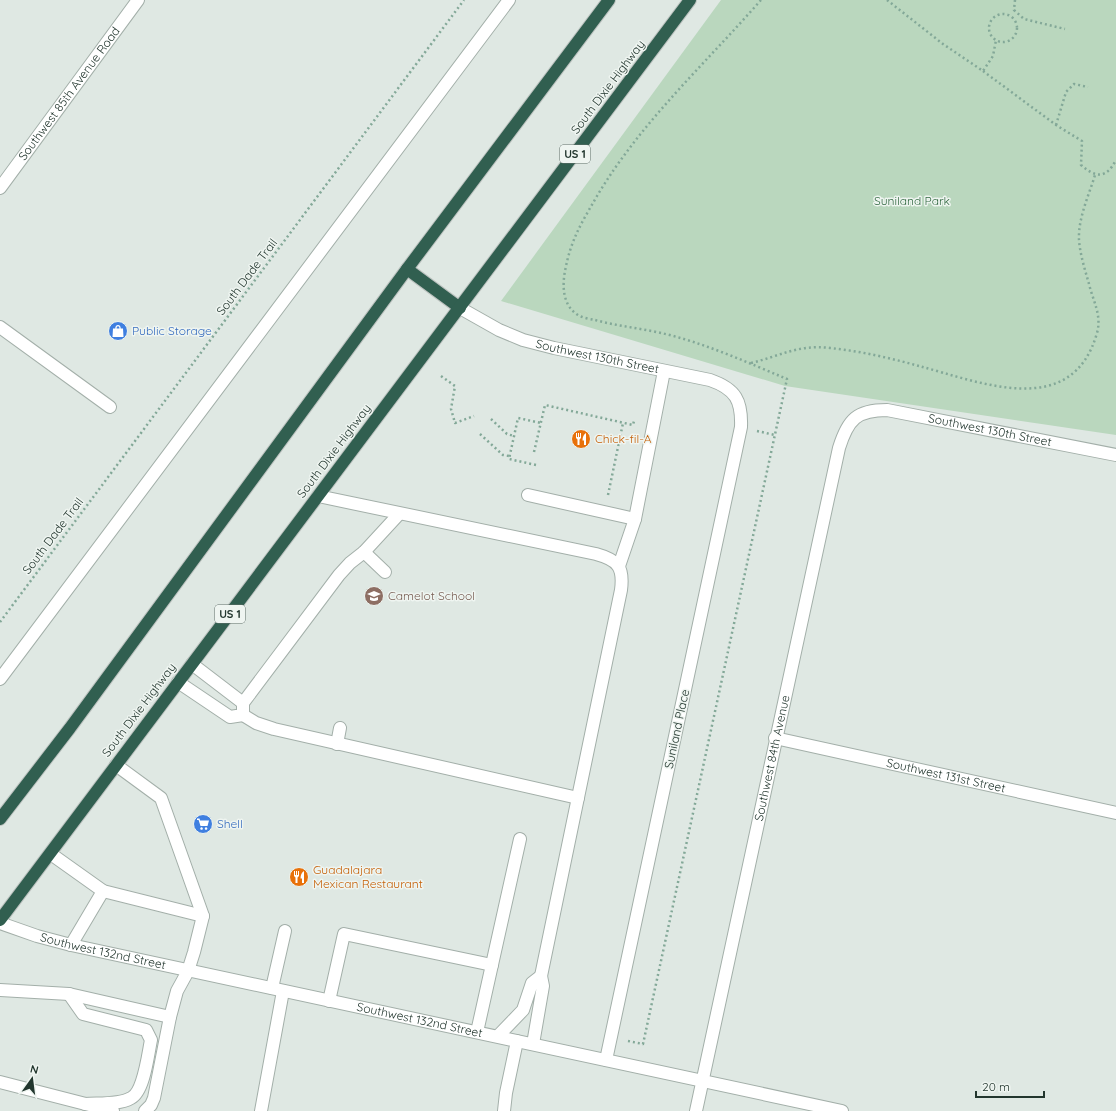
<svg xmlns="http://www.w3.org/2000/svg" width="1116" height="1111" font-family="Quicksand,sans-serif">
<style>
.green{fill:#bad7be}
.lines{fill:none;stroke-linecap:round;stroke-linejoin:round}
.minor-casing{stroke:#a3afa9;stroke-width:14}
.highway-casing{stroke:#bdc3c0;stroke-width:14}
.path{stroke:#83a898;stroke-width:2.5;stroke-dasharray:2 3;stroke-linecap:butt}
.minor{stroke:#fff;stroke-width:12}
.highway{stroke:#315f50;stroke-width:12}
.labels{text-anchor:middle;stroke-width:3;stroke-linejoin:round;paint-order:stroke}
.shield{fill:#eff5f1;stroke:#606f68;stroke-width:1}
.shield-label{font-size:11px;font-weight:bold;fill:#22362e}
.street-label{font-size:12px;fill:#22362e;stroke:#eff5f1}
.park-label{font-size:12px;fill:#316840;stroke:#eff5f1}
.shop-label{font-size:12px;fill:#366cbe;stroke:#eff5f1;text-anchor:start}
.food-label{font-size:12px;fill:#c56008;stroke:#eff5f1;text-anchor:start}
.education-label{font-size:12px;fill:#785e54;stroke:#eff5f1;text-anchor:start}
</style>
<rect width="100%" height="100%" fill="#dfe8e3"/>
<polygon class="green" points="721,0 1116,0 1116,435 785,386 501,301"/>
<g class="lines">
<defs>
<g id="minor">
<path id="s1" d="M0 188 138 0"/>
<path id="s2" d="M460 308 499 330 523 340 554 348 710 380C736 389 742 401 741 427L606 1060"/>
<polyline points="0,327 110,407"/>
<polyline points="528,495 635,519"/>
<path d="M318 496 596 554C618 560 624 567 621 590L541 976"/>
<polyline points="364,552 385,572"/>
<polyline points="619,566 635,519 664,371"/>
<polyline points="0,679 509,0"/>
<polyline points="178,682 230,717 243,715 243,703 192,664"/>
<polyline points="243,703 339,575 350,563 364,552 399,514"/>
<polyline points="243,715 256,723 274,729 578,798"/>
<path id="s3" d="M775 738 1116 813"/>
<polyline points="337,744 340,728"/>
<polyline points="116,765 161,798 203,916 194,952 188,971 177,991 170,1017 154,1098 151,1105 145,1111"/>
<polyline points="51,854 103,891 203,916"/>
<path id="s4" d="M0 923 37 936 71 945 842 1111"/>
<polyline points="71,945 103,891"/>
<polyline points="272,988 285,931"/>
<polyline points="0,990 69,994 170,1017"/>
<path d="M69 994 83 1014 146 1030 151 1040C148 1054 144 1092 131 1098 119 1105 99 1103 85 1104"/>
<polyline points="329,1001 344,934 492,965"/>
<polyline points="477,1032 520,839"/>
<polyline points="498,1036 523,1010 532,983 541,976 543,986 533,1044"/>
<polyline points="0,1082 113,1111"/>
<polyline points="261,1111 283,991"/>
<polyline points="504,1111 506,1093 517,1041"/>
<path id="s5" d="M696 1111 839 448C848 419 857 410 887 410L1116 455"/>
</g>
<g id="highway">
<polyline points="407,269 460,308"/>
<polyline points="0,819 70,728 407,269 609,0"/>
<polyline points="0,920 690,0"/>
</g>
</defs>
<use href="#minor" class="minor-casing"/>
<use href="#highway" class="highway-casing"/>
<g class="path">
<polyline points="887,0 943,44 983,71 993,56 996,40"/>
<polyline points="1015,0 1014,10 1024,19 1065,29"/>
<circle cx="1003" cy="28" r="14"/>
<path d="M983 71 1056 125 1082 141 1081 165C1096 178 1106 179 1116 160"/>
<polyline points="1056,125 1066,92 1074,84 1088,87"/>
<path d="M751 363C780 356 799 344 830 348 860 351 890 358 919 366 980 382 1072 421 1097 333 1102 315 1093 301 1089 284 1085 270 1080 254 1079 240 1078 218 1089 195 1095 175"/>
<polyline points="441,376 455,386 451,409 455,423 474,416"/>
<polyline points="491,419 507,434 514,436"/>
<polyline points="757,431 775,435"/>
<polyline points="480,434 503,455 509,456"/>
<polyline points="534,452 545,405 633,425 634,421"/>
<polyline points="536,465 509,459 518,418 541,423"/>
<polyline points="608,495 623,423"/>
<polyline points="0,622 464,0"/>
<path d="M628 1041 643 1044 787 379C749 363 702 342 661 333 639 328 617 326 595 320 590 319 583 318 578 315 563 306 562 287 565 271 571 239 581 224 597 196 641 122 705 64 761 0"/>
</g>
<use href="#minor" class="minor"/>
<use href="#highway" class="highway"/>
</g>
<defs>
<symbol id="shop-disc" viewBox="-11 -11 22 22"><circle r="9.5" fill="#3f7fe0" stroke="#eff5f1"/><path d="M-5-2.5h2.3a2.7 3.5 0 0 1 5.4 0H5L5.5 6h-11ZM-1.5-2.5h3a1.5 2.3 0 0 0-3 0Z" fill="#fff"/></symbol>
<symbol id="restaurant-disc" viewBox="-11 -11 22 22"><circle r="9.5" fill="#e8710a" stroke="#eff5f1"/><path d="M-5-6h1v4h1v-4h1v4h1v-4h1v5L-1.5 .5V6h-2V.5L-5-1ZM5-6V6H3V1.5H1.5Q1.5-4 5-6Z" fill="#fff"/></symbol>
<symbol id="school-disc" viewBox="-11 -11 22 22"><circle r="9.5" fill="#8d6e63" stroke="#eff5f1"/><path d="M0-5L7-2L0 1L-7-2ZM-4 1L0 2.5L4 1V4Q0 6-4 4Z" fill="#fff"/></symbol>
<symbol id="supermarket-disc" viewBox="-11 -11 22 22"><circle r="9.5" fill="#3f7fe0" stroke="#eff5f1"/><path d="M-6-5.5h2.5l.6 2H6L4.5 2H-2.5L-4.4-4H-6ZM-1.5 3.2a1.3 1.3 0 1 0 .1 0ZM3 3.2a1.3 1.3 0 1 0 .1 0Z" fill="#fff"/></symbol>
</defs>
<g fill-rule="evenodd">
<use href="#shop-disc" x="107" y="320" width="22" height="22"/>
<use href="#restaurant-disc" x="570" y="428" width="22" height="22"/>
<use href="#school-disc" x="363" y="585" width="22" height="22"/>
<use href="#supermarket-disc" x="192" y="813" width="22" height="22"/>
<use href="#restaurant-disc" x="288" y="866" width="22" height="22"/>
</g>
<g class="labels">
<g class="shield">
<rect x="560" y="145" width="30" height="18" rx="3"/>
<rect x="215" y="605" width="30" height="18" rx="3"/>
</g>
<g class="shield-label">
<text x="575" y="158">US 1</text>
<text x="230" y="618">US 1</text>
</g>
<g class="street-label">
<text transform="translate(608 87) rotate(-53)" y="4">South Dixie Highway</text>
<text dy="4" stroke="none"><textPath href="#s1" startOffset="117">Southwest 85th Avenue Road</textPath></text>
<text transform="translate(247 277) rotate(-53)" y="4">South Dade Trail</text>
<text dy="4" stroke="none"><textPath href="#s2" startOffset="147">Southwest 130th Street</textPath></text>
<text dy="4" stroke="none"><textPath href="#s5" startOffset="851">Southwest 130th Street</textPath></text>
<text transform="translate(334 451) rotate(-53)" y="4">South Dixie Highway</text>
<text transform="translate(53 536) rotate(-53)" y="4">South Dade Trail</text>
<text transform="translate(139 710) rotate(-53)" y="4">South Dixie Highway</text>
<text transform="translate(677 729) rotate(-78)" y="4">Suniland Place</text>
<text dy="4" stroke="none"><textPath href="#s5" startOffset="361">Southwest 84th Avenue</textPath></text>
<text dy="4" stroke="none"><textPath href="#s3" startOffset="175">Southwest 131st Street</textPath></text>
<text dy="4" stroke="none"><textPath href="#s4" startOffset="107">Southwest 132nd Street</textPath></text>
<text dy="4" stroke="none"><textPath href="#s4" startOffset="431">Southwest 132nd Street</textPath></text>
</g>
<g class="park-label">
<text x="912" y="205">Suniland Park</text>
</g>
<g class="shop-label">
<text x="132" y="335">Public Storage</text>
<text x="217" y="828">Shell</text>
</g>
<g class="food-label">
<text x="595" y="443">Chick-fil-A</text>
<text x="313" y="874">Guadalajara<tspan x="313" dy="14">Mexican Restaurant</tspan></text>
</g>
<g class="education-label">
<text x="388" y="600">Camelot School</text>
</g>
</g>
<g transform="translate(32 1079) rotate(14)" stroke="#eff5f1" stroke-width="3" paint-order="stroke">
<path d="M0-3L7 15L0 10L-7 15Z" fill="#22362e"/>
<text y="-6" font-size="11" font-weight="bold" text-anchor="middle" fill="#22362e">N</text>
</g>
<path d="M976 1091v6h68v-6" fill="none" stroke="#22362e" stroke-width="2"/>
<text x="982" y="1091" font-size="12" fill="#22362e" stroke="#eff5f1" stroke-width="3" paint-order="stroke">20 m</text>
</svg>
